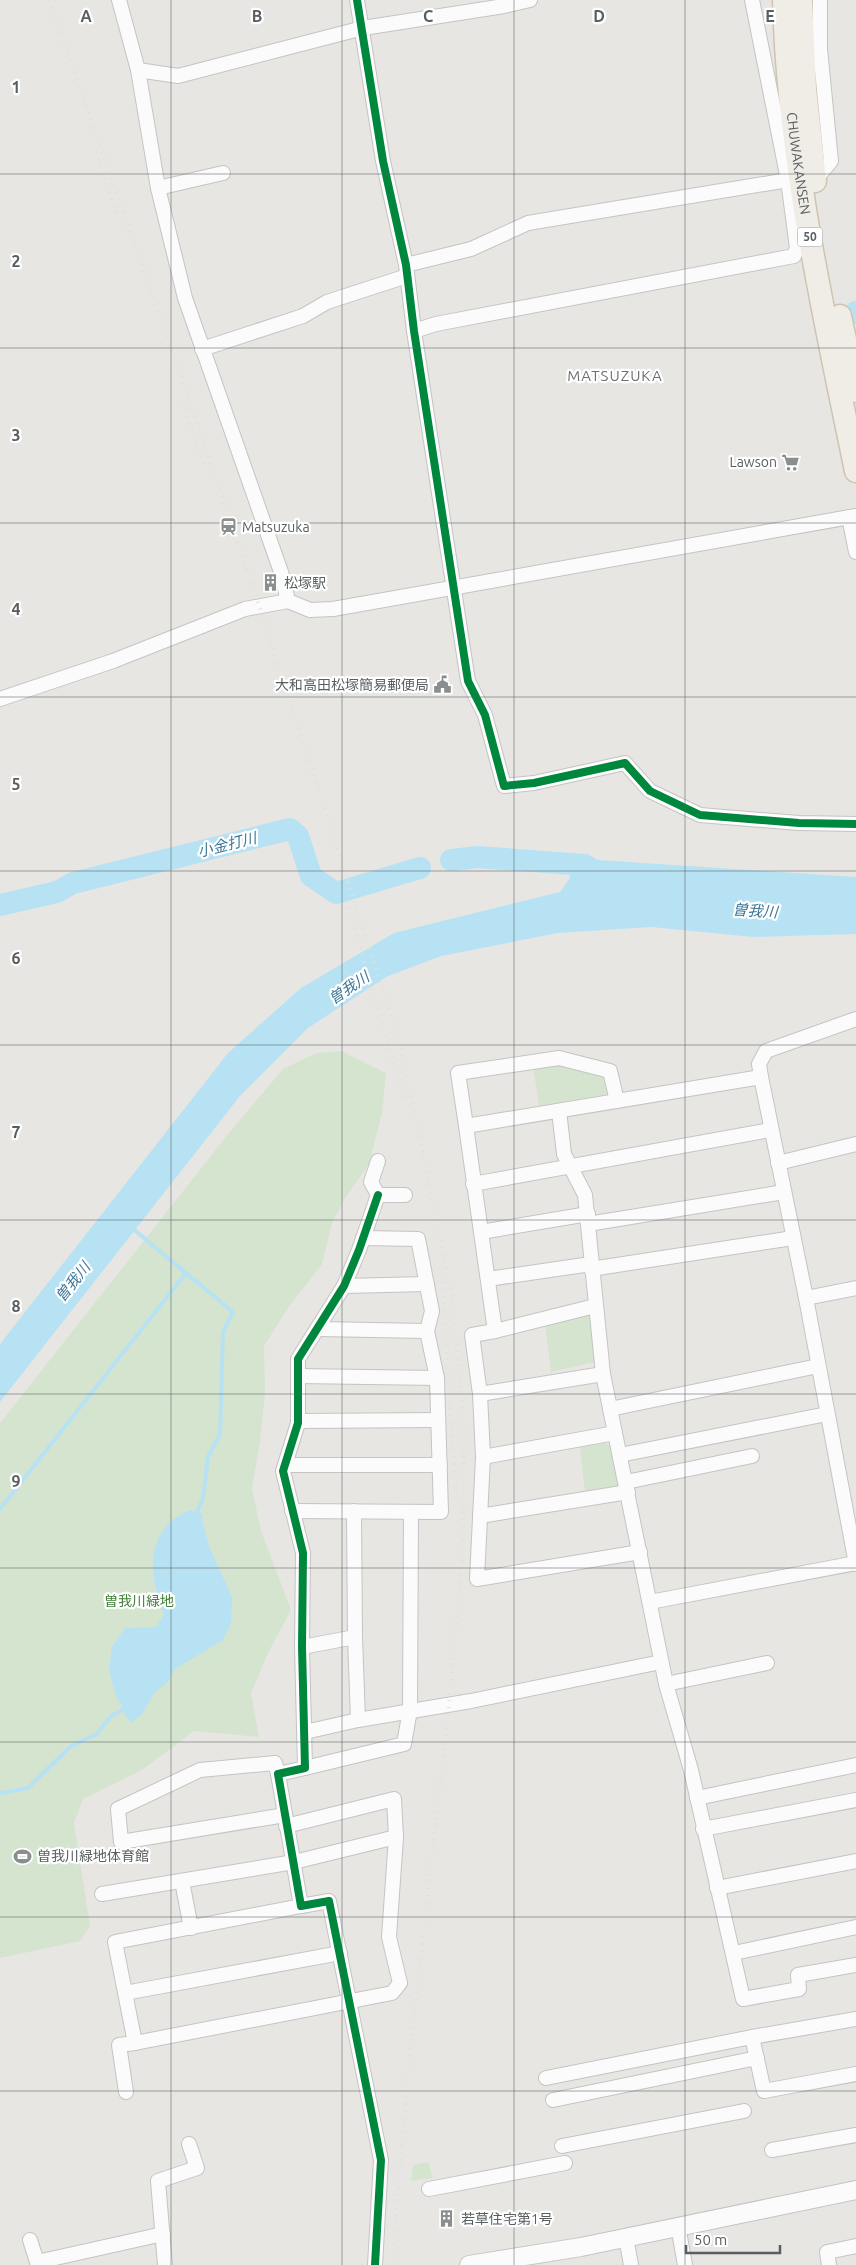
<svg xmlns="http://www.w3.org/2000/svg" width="856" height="2265" font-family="Ubuntu,'Noto Sans JP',sans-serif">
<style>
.green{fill:#d4e4cf}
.water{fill:#b7e2f3}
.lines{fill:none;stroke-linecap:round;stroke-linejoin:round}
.stream{stroke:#b7e2f3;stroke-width:4}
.river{stroke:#b7e2f3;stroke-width:22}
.minor-casing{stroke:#c4c4c4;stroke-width:16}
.tertiary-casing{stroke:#c4c4c4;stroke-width:20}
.primary-casing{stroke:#cfc3b2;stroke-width:25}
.minor{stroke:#fcfbfb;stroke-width:14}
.tertiary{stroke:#fcfbfb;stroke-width:18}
.primary{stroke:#f0ede6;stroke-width:22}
.rail{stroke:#e0e0e0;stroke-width:4;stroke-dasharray:1 6;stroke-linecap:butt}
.cycleway-casing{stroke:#fff;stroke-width:11}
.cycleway{stroke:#00873e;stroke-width:8}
.grid{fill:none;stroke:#595e61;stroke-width:1;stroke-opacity:0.55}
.labels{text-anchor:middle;stroke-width:4.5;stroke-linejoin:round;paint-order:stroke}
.shield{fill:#fff;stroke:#8b8e90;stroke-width:1}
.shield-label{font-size:12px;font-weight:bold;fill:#595e61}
.street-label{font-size:14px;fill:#595e61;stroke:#fff}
.poi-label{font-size:14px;fill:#595e61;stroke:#fff;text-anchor:start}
.park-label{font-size:14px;fill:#408038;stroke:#fff}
.neighbourhood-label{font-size:15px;letter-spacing:1px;fill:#6a7073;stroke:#fff}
.water-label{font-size:15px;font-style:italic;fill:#3b7799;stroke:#fff}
.grid-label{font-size:16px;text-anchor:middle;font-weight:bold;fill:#595e61;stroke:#fff;stroke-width:4.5;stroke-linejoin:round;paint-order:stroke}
</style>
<rect width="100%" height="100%" fill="#e8e6e3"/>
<g class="green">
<polygon points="341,1051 386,1073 382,1113 369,1164 345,1198 332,1223 322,1264 288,1308 264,1346 265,1393 260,1441 252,1489 261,1531 291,1610 268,1653 251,1693 259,1737 194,1731 142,1770 83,1799 74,1823 90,1926 80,1941 0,1958 0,1423 229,1133 283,1069 316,1053"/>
<polygon points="563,1064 603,1077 607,1094 539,1106 533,1066"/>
<polygon points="590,1314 595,1362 551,1372 545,1325"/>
<polygon points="603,1441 612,1448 619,1488 585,1493 580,1447"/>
<polygon points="428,2162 433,2178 411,2181 413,2165"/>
</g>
<g class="water">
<polygon points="568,858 856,877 856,934 753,937 651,927 558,933 441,956 386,977 308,1028 240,1096 0,1402 0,1344 228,1053 301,988 394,933 560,892 570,878"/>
<path d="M190 1510 203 1514 202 1520 210 1549 232 1597 231 1623 223 1640 175 1669 167 1683 155 1692 142 1714 132 1722 125 1716 124 1709 117 1699 109 1671 112 1647 125 1628 156 1627 164 1614C148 1575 144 1529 190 1510Z"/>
</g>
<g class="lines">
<g class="stream">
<polyline points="132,1228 186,1273"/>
<polyline points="0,1509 186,1273 233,1312 223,1332 220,1434 208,1457 203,1498 197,1512"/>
<polyline points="0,1793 28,1788 71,1746 97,1734 111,1716 124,1709"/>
</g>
<g class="river">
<polyline points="856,313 856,312"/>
<polyline points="451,860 478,857 585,865 598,873"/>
<polyline points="0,905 57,892 73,883 290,829 298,836 311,876 336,893 420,868"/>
</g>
<defs>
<g id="minor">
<polyline points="119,0 138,70 158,188 185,298 281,572 288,601"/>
<polyline points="357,0 383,161 406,265 414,331 468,681 485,715 504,786 534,783 625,763 650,791 700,815 799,823 856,824"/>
<path d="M752 0 788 180C813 185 816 179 831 161L820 49V0"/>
<polyline points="138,70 178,76 363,28 504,6 530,0"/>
<polyline points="158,188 223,173"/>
<polyline points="406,265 471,249 528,223 788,180 797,248 794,256 436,324 414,331"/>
<polyline points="202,349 303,316 327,302 407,276"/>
<polyline points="849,517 856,552"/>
<polyline points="0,699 113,661 245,609 288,601 310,610 333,609 856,516"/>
<polyline points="856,1019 766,1051 759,1064 761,1077 806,1298 856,1564"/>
<polyline points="559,1111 564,1154 585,1195 603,1374 666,1684 691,1770 743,1999 799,1989 798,1975 856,1965"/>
<polyline points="466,1126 458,1073 559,1058 610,1071 617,1101"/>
<polyline points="378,1161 371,1182 378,1195 405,1195"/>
<polyline points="778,1163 856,1144"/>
<polyline points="473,1184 770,1130"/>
<polyline points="588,1224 784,1192"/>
<polyline points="481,1232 588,1214"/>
<polyline points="591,1269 793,1238"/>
<polyline points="488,1279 591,1264"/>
<polyline points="344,1286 427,1284"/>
<polyline points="806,1298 856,1288"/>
<polyline points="595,1306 495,1331 466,1126 761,1077"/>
<polyline points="318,1329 427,1331"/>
<polyline points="298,1376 437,1378"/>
<polyline points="480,1394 603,1374"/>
<polyline points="610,1409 818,1366"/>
<polyline points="298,1421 438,1420"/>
<polyline points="615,1433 483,1457 477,1579 640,1552"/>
<polyline points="620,1455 827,1414"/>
<polyline points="483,1457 480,1394 472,1335 495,1331"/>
<polyline points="285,1465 440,1465"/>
<polyline points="626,1482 752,1456"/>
<polyline points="292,1511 441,1512 437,1378 427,1331 432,1311 418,1239 363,1238"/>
<polyline points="354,1511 355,1637 358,1720"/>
<polyline points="480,1516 628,1492"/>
<polyline points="650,1602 856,1563"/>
<polyline points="302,1647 355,1637"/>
<polyline points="666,1684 767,1663"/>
<polyline points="305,1732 358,1720 471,1701 661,1662"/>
<polyline points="305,1768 404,1744 410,1710 411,1512"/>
<polyline points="278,1774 275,1763 200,1770 118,1809 121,1842 285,1815"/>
<polyline points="697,1798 856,1765"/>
<polyline points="286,1826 394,1799 396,1837 389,1937 400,1983 392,1993 135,2043 115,1942 301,1906"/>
<polyline points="703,1829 856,1800"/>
<polyline points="182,1881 191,1928"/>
<polyline points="717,1888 856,1861"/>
<polyline points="102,1894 294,1862 396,1837"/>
<polyline points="734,1953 856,1927"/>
<polyline points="125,1993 340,1953"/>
<polyline points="752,2037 764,2091 856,2074"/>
<polyline points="546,2078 752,2037 856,2019"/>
<polyline points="126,2092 119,2045 135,2043"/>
<polyline points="553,2100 757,2058"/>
<polyline points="562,2146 744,2111"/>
<polyline points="772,2150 856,2135"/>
<polyline points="429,2189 565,2163"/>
<polyline points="678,2226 685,2265"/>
<polyline points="626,2237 631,2265"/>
<polyline points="30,2240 37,2262 163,2234"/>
<polyline points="165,2265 158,2181 197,2168 189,2144"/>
<polyline points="375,2265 381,2160 329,1901 301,1906 278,1774 305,1768 302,1647 303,1553 283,1471 298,1423 298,1359 344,1286 359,1250 378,1195"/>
<polyline points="829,2265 827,2252 856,2246"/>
</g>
<polyline id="tertiary" points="469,2265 581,2247 856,2190"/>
<g id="primary">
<path id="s1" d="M784 0C788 159 824 315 856 471"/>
<polyline points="801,0 805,89 815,181"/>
<polyline points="840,316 856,391"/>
</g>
</defs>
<use href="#minor" class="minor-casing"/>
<use href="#tertiary" class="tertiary-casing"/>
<use href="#primary" class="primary-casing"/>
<use href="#minor" class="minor"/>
<use href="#tertiary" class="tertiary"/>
<use href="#primary" class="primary"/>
<g class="rail">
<polyline points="49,0 202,437 264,620 400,1045 452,1297 464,1424 463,1551 449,1705 409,2063 392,2265"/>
<polyline points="96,152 116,214"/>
<polyline points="183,403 204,467"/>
<polyline points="347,901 405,1103"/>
<polyline points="442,1282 456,1496"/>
</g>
<defs>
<g id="cycleway">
<polyline points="357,0 383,161 406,265 414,331 468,681 485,715 504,786 534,783 625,763 650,791 700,815 799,823 856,824"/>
<polyline points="375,2265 381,2160 329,1901 301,1906 278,1774 305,1768 302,1647 303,1553 283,1471 298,1423 298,1359 344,1286 359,1250 378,1195"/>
</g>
</defs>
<use href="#cycleway" class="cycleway-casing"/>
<use href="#cycleway" class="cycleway"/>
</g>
<path class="grid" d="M171 0V2265M342 0V2265M514 0V2265M685 0V2265M0 174H856M0 348H856M0 523H856M0 697H856M0 871H856M0 1045H856M0 1220H856M0 1394H856M0 1568H856M0 1742H856M0 1917H856M0 2091H856"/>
<defs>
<symbol id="supermarket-bare" viewBox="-9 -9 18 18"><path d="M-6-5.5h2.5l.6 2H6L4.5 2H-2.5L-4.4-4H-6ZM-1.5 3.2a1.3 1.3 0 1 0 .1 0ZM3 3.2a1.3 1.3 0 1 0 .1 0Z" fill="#8b8e8e" stroke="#fff" stroke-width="2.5" paint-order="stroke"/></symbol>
<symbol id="station-bare" viewBox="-9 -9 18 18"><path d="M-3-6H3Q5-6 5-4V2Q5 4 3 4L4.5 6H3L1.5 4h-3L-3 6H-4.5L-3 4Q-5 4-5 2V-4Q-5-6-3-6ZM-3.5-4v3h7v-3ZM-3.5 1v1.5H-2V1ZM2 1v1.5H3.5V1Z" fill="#8b8e8e" stroke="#fff" stroke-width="2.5" paint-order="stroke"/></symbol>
<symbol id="building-bare" viewBox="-9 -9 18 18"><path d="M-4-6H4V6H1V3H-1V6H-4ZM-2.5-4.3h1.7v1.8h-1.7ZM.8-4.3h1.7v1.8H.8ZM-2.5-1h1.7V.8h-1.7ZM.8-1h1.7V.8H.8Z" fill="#8b8e8e" stroke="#fff" stroke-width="2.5" paint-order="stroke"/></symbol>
<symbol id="civic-bare" viewBox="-9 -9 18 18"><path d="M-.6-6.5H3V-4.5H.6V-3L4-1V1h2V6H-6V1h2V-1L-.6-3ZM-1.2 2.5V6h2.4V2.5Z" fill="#8b8e8e" stroke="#fff" stroke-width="2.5" paint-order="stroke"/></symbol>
<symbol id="stadium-bare" viewBox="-9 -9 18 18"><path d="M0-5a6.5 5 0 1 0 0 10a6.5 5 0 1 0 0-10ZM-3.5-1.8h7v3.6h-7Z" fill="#8b8e8e" stroke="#fff" stroke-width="2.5" paint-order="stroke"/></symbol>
</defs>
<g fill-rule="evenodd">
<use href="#supermarket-bare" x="778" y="450" width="25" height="25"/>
<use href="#station-bare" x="216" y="514" width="25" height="25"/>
<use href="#building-bare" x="258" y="570" width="25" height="25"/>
<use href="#civic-bare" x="430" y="672" width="25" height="25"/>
<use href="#stadium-bare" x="10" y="1844" width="25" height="25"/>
<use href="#building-bare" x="434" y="2206" width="25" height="25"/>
</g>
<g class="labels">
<rect class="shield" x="797.5" y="227.5" width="25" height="19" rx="4"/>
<g class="shield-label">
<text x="810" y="241">50</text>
</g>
<g class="street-label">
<text dy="5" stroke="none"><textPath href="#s1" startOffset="164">CHUWAKANSEN</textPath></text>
</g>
<g class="poi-label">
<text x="777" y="467" text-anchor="end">Lawson</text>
<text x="242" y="532">Matsuzuka</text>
<text x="284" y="588">松塚駅</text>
<text x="429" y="690" text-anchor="end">大和高田松塚簡易郵便局</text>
<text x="37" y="1861">曽我川緑地体育館</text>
<text x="461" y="2224">若草住宅第1号</text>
</g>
<g class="park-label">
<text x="139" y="1606">曽我川緑地</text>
</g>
<g class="neighbourhood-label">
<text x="615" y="381">MATSUZUKA</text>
</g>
<g class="water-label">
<text transform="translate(227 845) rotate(-14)" y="5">小金打川</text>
<text transform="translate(755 911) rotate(4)" y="5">曽我川</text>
<text transform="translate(349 988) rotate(-34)" y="5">曽我川</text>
<text transform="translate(73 1282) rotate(-51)" y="5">曽我川</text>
</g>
</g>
<g class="grid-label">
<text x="86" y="22">A</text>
<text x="257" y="22">B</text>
<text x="428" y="22">C</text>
<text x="599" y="22">D</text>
<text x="770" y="22">E</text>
<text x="16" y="93">1</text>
<text x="16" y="267">2</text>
<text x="16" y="441">3</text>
<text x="16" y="615">4</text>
<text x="16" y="790">5</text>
<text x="16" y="964">6</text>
<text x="16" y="1138">7</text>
<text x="16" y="1312">8</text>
<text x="16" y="1487">9</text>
</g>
<path d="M686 2245v8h94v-8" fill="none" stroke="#595e61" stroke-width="2.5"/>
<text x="694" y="2245" font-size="15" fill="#595e61" stroke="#ffffff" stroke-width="4" paint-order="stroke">50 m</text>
</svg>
